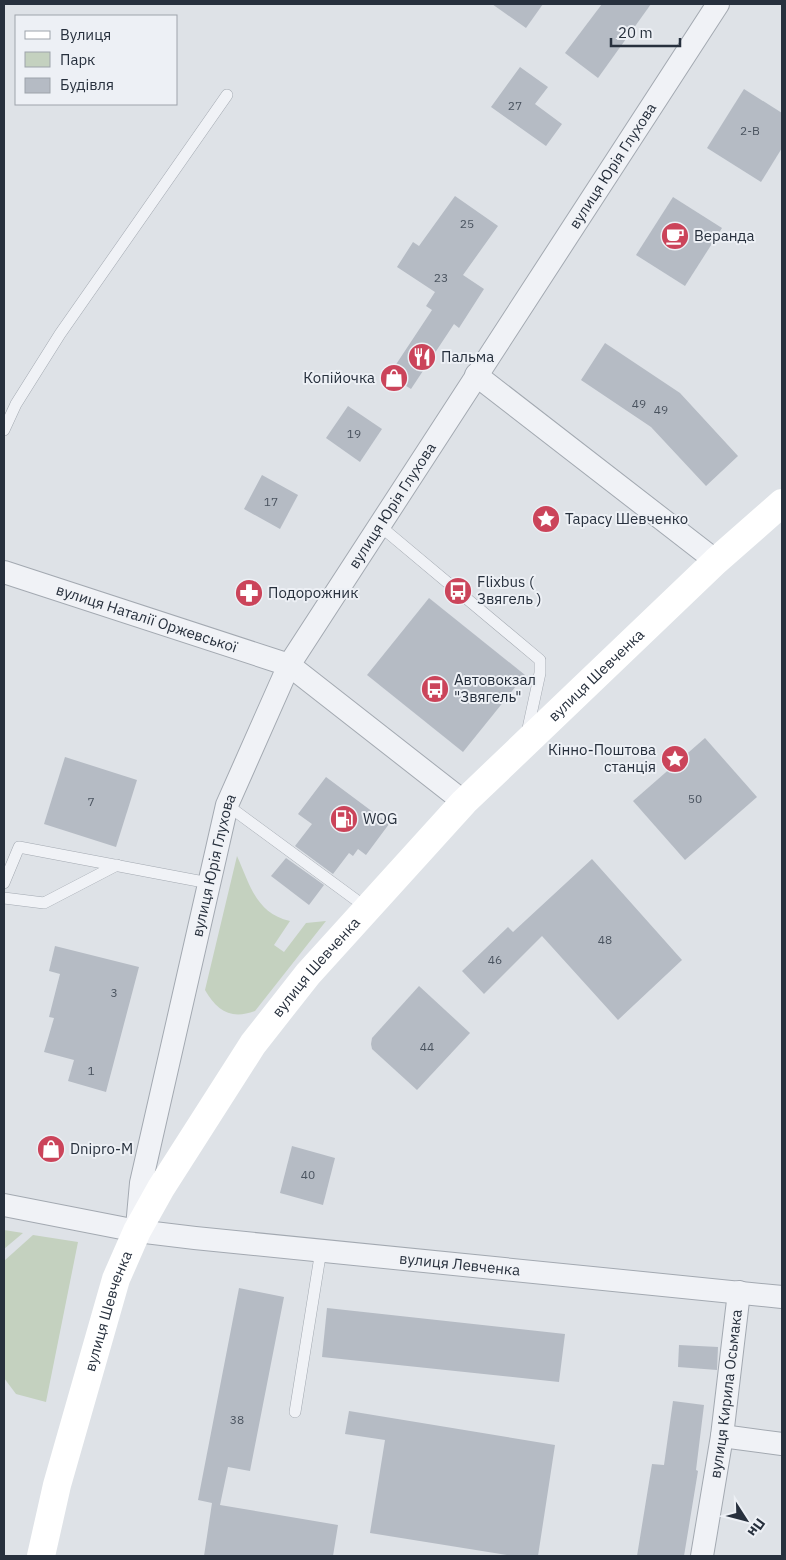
<svg xmlns="http://www.w3.org/2000/svg" width="786" height="1560" font-family="'IBM Plex Sans',sans-serif">
<style>
.green{fill:#c4d1bf}
.building{fill:#b5bbc4}
.lines{fill:none;stroke-linecap:round;stroke-linejoin:round}
.lane-casing{stroke:#a3a9b1;stroke-width:12}
.street-casing{stroke:#a3a9b1;stroke-width:24}
.lane{stroke:#f0f2f6;stroke-width:11}
.street{stroke:#f0f2f6;stroke-width:22}
.secondary{stroke:#fff;stroke-width:28}
.labels{text-anchor:middle;stroke-width:4;stroke-linejoin:round;paint-order:stroke}
.number-label{font-size:12px;fill:#4a535f}
.street-label{font-size:15px;fill:#27303d;stroke:#edf0f5}
.poi-label{font-size:15px;fill:#27303d;stroke:#edf0f5;text-anchor:start}
</style>
<rect width="100%" height="100%" fill="#dee2e7"/>
<g class="green">
<path d="M237 856C250 885 256 913 290 921L274 945 284 952 306 923 326 921 255 1011C231 1020 217 1011 205 990Z"/>
<polygon points="4,1230 23,1233 4,1249"/>
<polygon points="33,1235 78,1242 46,1402 16,1394 4,1378 4,1261"/>
</g>
<g class="building">
<polygon points="492,4 543,4 526,28"/>
<polygon points="602,4 651,4 598,78 565,53"/>
<polygon points="520,67 548,87 535,104 562,124 546,146 491,107"/>
<polygon points="744,89 782,113 782,148 761,182 707,148"/>
<polygon points="455,196 498,226 463,275 484,289 459,328 454,324 411,389 389,375 432,310 426,306 435,292 397,267 413,242 419,246"/>
<polygon points="673,197 722,228 685,286 636,255"/>
<polygon points="605,343 680,393 738,456 706,486 651,427 581,380"/>
<polygon points="348,406 382,429 360,462 326,438"/>
<polygon points="262,475 298,495 280,529 244,509"/>
<polygon points="429,598 525,675 463,752 367,675"/>
<polygon points="705,738 757,797 685,860 633,801"/>
<polygon points="65,757 137,780 116,847 44,824"/>
<polygon points="326,777 389,824 366,855 358,849 353,856 349,853 333,874 295,846 312,824 298,814"/>
<polygon points="286,858 324,885 309,905 271,876"/>
<polygon points="592,859 682,960 618,1020 542,936 484,994 462,971 508,927 513,932"/>
<polygon points="55,946 139,967 106,1092 68,1081 74,1060 44,1052 54,1018 49,1017 60,974 49,971"/>
<polygon points="419,986 470,1033 417,1090 372,1049 371,1044 372,1038"/>
<polygon points="292,1146 335,1158 323,1205 280,1193"/>
<polygon points="239,1288 284,1297 250,1471 228,1467 220,1505 338,1525 333,1556 204,1556 212,1503 198,1500"/>
<polygon points="327,1308 565,1334 559,1382 322,1357"/>
<polygon points="679,1345 718,1347 717,1370 678,1367"/>
<polygon points="673,1401 704,1405 696,1470 698,1471 684,1556 637,1556 652,1464 664,1465"/>
<polygon points="349,1411 555,1445 538,1556 513,1556 370,1533 385,1440 345,1434"/>
</g>
<g class="lines">
<defs>
<g id="lane">
<polyline points="4,430 16,404 60,334 227,95"/>
<polyline points="380,526 540,660 540,673 527,733"/>
<polyline points="227,805 367,908"/>
<polyline points="4,883 19,847 209,883"/>
<polyline points="4,898 44,903 117,865"/>
<polyline points="295,1412 321,1250"/>
</g>
<g id="street">
<polyline points="476,375 716,561"/>
<path id="s1" d="M4 572 289 665 464 802"/>
<path id="s2" d="M4 1205 137 1231 195 1238 782 1297"/>
<path id="s3" d="M137 1227 141 1183 227 805 289 665 718 4"/>
<polyline points="722,1436 782,1444"/>
<path id="s4" d="M702 1556 722 1436 739 1292"/>
</g>
</defs>
<use href="#lane" class="lane-casing"/>
<use href="#street" class="street-casing"/>
<use href="#lane" class="lane"/>
<use href="#street" class="street"/>
<path class="secondary" id="s5" d="M41 1556 57 1485 116 1279 137 1231 161 1188 253 1044 308 974 464 802 716 561 782 503"/>
</g>
<defs>
<symbol id="cafe-disc" viewBox="-11 -11 22 22"><circle r="9.5" fill="#cb445a" stroke="#edf0f5"/><path d="M-5.5-4.5H6V0H3Q3 3.5 0 3.5H-2.5Q-5.5 3.5-5.5 0ZM3-3.2v2h1.7v-2ZM-6 4.5H4V6H-6Z" fill="#fff"/></symbol>
<symbol id="restaurant-disc" viewBox="-11 -11 22 22"><circle r="9.5" fill="#cb445a" stroke="#edf0f5"/><path d="M-5-6h1v4h1v-4h1v4h1v-4h1v5L-1.5 .5V6h-2V.5L-5-1ZM5-6V6H3V1.5H1.5Q1.5-4 5-6Z" fill="#fff"/></symbol>
<symbol id="shop-disc" viewBox="-11 -11 22 22"><circle r="9.5" fill="#cb445a" stroke="#edf0f5"/><path d="M-5-2.5h2.3a2.7 3.5 0 0 1 5.4 0H5L5.5 6h-11ZM-1.5-2.5h3a1.5 2.3 0 0 0-3 0Z" fill="#fff"/></symbol>
<symbol id="sight-disc" viewBox="-11 -11 22 22"><circle r="9.5" fill="#cb445a" stroke="#edf0f5"/><path d="M0-6L1.8-2.2L6-1.7L2.9 1.2L3.7 5.4L0 3.3L-3.7 5.4L-2.9 1.2L-6-1.7L-1.8-2.2Z" fill="#fff"/></symbol>
<symbol id="bus-disc" viewBox="-11 -11 22 22"><circle r="9.5" fill="#cb445a" stroke="#edf0f5"/><path d="M-5-6H5V4H4V6H2V4H-2V6H-4V4H-5ZM-3.5-4V0h7V-4ZM-3.5 1.2v1.5H-2V1.2ZM2 1.2v1.5H3.5V1.2Z" fill="#fff"/></symbol>
<symbol id="pharmacy-disc" viewBox="-11 -11 22 22"><circle r="9.5" fill="#cb445a" stroke="#edf0f5"/><path d="M-2-6h4v4h4v4h-4v4h-4v-4h-4v-4h4Z" fill="#fff"/></symbol>
<symbol id="fuel-disc" viewBox="-11 -11 22 22"><circle r="9.5" fill="#cb445a" stroke="#edf0f5"/><path d="M-5.5-6h7V0h2V4h1.3V-2.5L3-4.5l.8-.8L6-3V5H2.5V1h-1V6h-7ZM-4.2-4.7v3.2H.2V-4.7Z" fill="#fff"/></symbol>
</defs>
<g fill-rule="evenodd">
<use href="#cafe-disc" x="659" y="220" width="32" height="32"/>
<use href="#restaurant-disc" x="406" y="341" width="32" height="32"/>
<use href="#shop-disc" x="378" y="362" width="32" height="32"/>
<use href="#sight-disc" x="530" y="503" width="32" height="32"/>
<use href="#bus-disc" x="442" y="575" width="32" height="32"/>
<use href="#pharmacy-disc" x="233" y="577" width="32" height="32"/>
<use href="#bus-disc" x="419" y="673" width="32" height="32"/>
<use href="#sight-disc" x="659" y="743" width="32" height="32"/>
<use href="#fuel-disc" x="328" y="803" width="32" height="32"/>
<use href="#shop-disc" x="35" y="1133" width="32" height="32"/>
</g>
<g class="labels">
<g class="number-label">
<text x="515" y="110">27</text>
<text x="750" y="135">2-В</text>
<text x="467" y="228">25</text>
<text x="441" y="282">23</text>
<text x="639" y="408">49</text>
<text x="661" y="414">49</text>
<text x="354" y="438">19</text>
<text x="271" y="506">17</text>
<text x="695" y="803">50</text>
<text x="91" y="806">7</text>
<text x="605" y="944">48</text>
<text x="495" y="964">46</text>
<text x="114" y="997">3</text>
<text x="427" y="1051">44</text>
<text x="91" y="1075">1</text>
<text x="308" y="1179">40</text>
<text x="237" y="1424">38</text>
</g>
<g class="street-label">
<text dy="5" stroke="none"><textPath href="#s3" startOffset="1180">вулиця Юрія Глухова</textPath></text>
<text dy="5" stroke="none"><textPath href="#s3" startOffset="775">вулиця Юрія Глухова</textPath></text>
<text dy="5" stroke="none"><textPath href="#s1" startOffset="150">вулиця Наталії Оржевської</textPath></text>
<text dy="5" stroke="none"><textPath href="#s5" startOffset="1064">вулиця Шевченка</textPath></text>
<text dy="5" stroke="none"><textPath href="#s3" startOffset="370">вулиця Юрія Глухова</textPath></text>
<text dy="5" stroke="none"><textPath href="#s5" startOffset="659">вулиця Шевченка</textPath></text>
<text dy="5" stroke="none"><textPath href="#s2" startOffset="460">вулиця Левченка</textPath></text>
<text dy="5" stroke="none"><textPath href="#s5" startOffset="254">вулиця Шевченка</textPath></text>
<text dy="5" stroke="none"><textPath href="#s4" startOffset="164">вулиця Кирила Осьмака</textPath></text>
</g>
<g class="poi-label">
<text x="694" y="241">Веранда</text>
<text x="441" y="362">Пальма</text>
<text x="375" y="383" text-anchor="end">Копійочка</text>
<text x="565" y="524">Тарасу Шевченко</text>
<text x="477" y="587">Flixbus (<tspan x="477" dy="17">Звягель )</tspan></text>
<text x="268" y="598">Подорожник</text>
<text x="454" y="685">Автовокзал<tspan x="454" dy="17">"Звягель"</tspan></text>
<text x="656" y="755" text-anchor="end">Кінно-Поштова<tspan x="656" dy="17">станція</tspan></text>
<text x="363" y="824">WOG</text>
<text x="70" y="1154">Dnipro-M</text>
</g>
</g>
<rect width="786" height="1560" fill="none" stroke="#27303d" stroke-width="10"/>
<rect x="15" y="15" width="162" height="90" fill="#edf0f5" stroke="#9ea3ab"/>
<rect x="25" y="31" width="25" height="8" fill="#ffffff" stroke="#9ea3ab"/>
<text x="60" y="40" font-size="15" fill="#27303d">Вулиця</text>
<rect x="25" y="52" width="25" height="15" fill="#c4d1bf" stroke="#9ea3ab"/>
<text x="60" y="65" font-size="15" fill="#27303d">Парк</text>
<rect x="25" y="78" width="25" height="15" fill="#b5bbc4" stroke="#9ea3ab"/>
<text x="60" y="90" font-size="15" fill="#27303d">Будівля</text>
<g transform="translate(746 1520) rotate(126)" stroke="#edf0f5" stroke-width="4" paint-order="stroke">
<path d="M0-4L9 19L0 12L-9 19Z" fill="#27303d"/>
<text y="-8" font-size="14" font-weight="bold" text-anchor="middle" fill="#27303d">Пн</text>
</g>
<path d="M611 38v8h69v-8" fill="none" stroke="#27303d" stroke-width="2.5"/>
<text x="618" y="38" font-size="15" fill="#27303d" stroke="#edf0f5" stroke-width="4" paint-order="stroke">20 m</text>
</svg>
